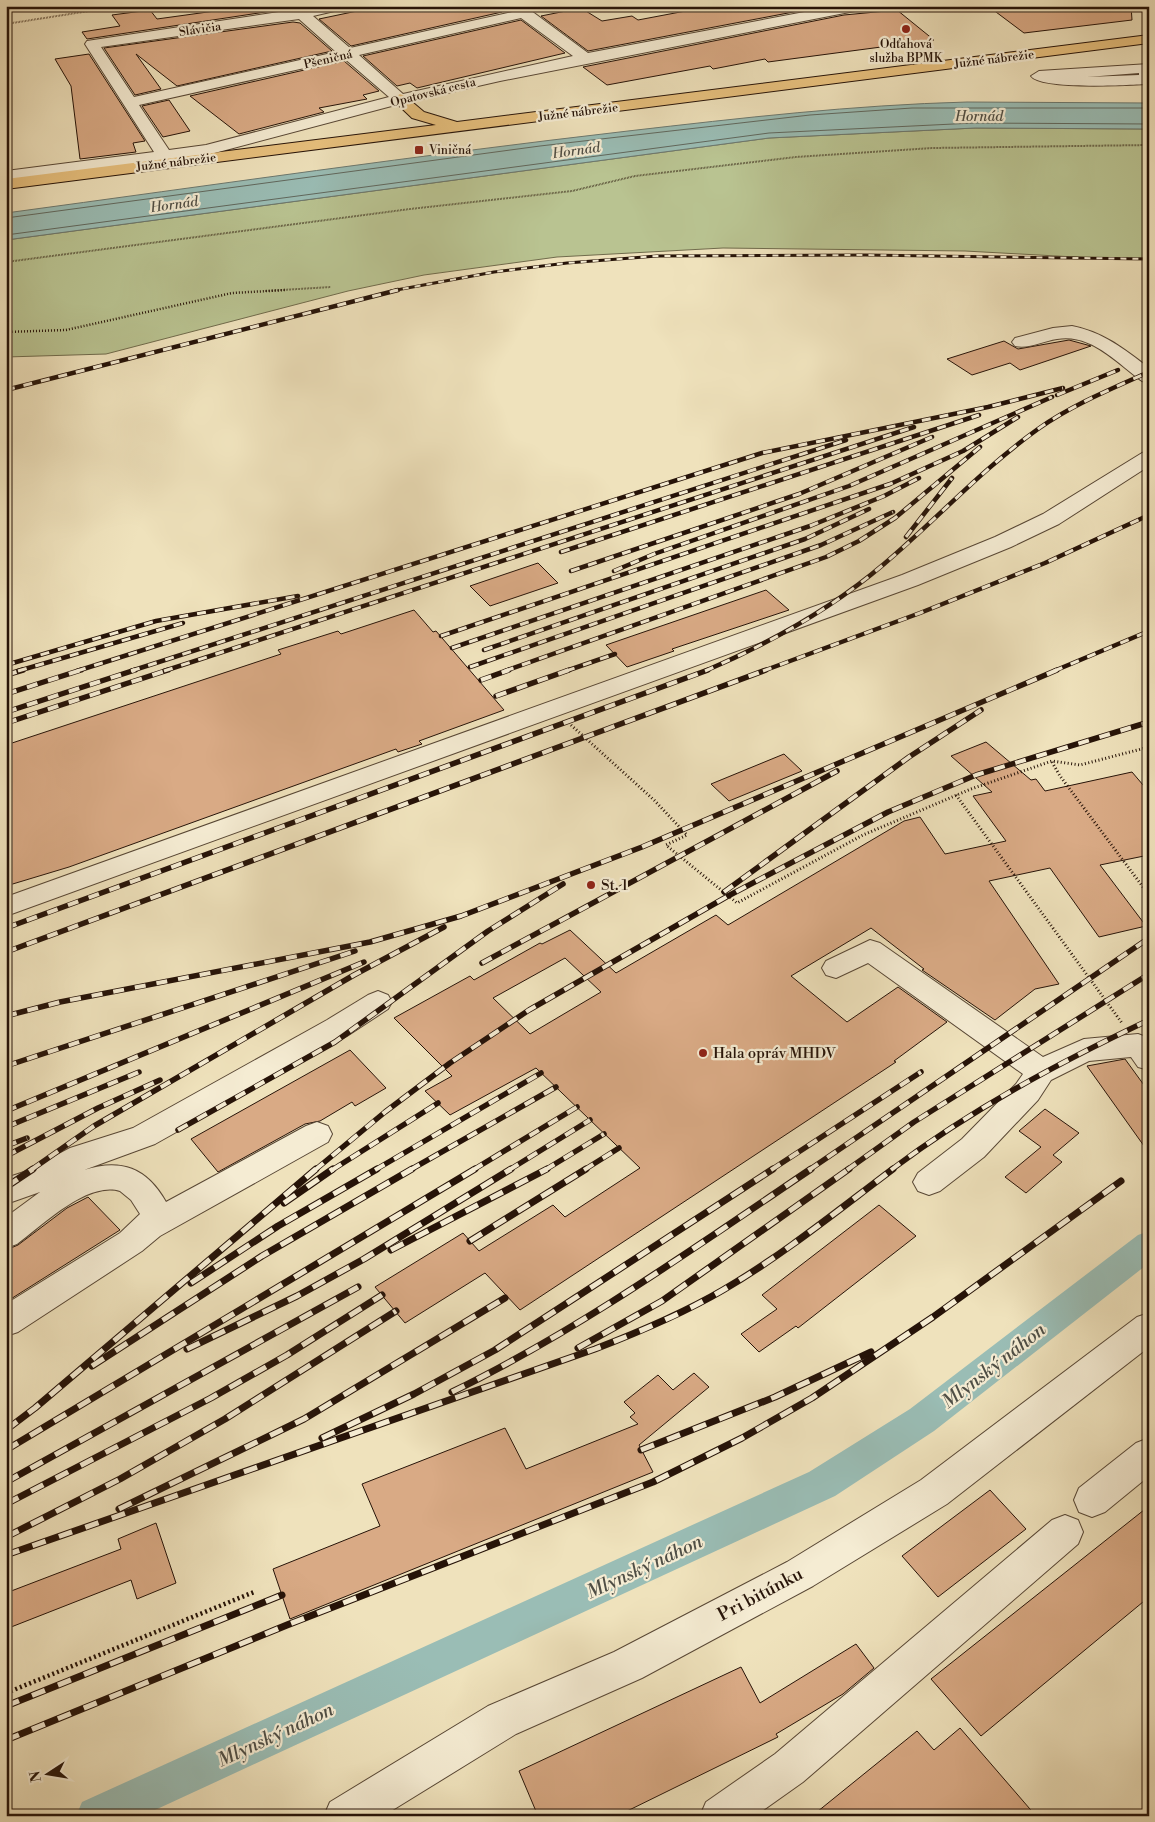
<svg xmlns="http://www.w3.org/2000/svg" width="1155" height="1822" font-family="'Libre Bodoni',serif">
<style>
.green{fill:#b9c391;stroke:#706b4c}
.water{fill:#9abdb5;stroke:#6c7970}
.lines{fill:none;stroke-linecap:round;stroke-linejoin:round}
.shore{stroke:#60685e;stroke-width:1}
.canal{fill:#9abdb5;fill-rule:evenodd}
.building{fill:#d9aa85;stroke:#261308;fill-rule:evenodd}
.minor-casing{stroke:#584735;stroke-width:2}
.highway-casing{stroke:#261308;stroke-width:2}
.path-far3{stroke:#261308;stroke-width:2;stroke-dasharray:0.5 1;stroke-linecap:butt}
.path-far2{stroke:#261308;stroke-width:2.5;stroke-dasharray:1 2;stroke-linecap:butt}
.path-far1{stroke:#261308;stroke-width:3;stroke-dasharray:1 2.5;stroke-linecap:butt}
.path{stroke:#261308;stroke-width:4.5;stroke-dasharray:2 3;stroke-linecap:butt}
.minor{fill:#f5ecd3;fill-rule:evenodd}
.highway{fill:#e8c17e;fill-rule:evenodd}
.rail-far3-casing{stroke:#261308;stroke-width:3}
.rail-far2-casing{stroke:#261308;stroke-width:4.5}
.rail-far1-casing{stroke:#261308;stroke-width:5.5}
.rail-casing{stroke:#261308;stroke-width:7}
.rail-far3{stroke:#f5ecd3;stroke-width:2;stroke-dasharray:6;stroke-linecap:butt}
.rail-far2{stroke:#f5ecd3;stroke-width:3;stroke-dasharray:9;stroke-linecap:butt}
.rail-far1{stroke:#f5ecd3;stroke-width:4;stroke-dasharray:11;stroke-linecap:butt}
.rail{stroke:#f5ecd3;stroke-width:5;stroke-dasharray:14;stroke-linecap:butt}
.poi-dot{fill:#8f2418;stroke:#f5ecd3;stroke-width:2}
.labels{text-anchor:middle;stroke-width:4.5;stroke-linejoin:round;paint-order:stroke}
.far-street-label{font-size:12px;fill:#261308;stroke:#f5ecd3}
.far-poi-label{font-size:12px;fill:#261308;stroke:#f5ecd3}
.far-water-label{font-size:14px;font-style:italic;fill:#4f4e45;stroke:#f5ecd3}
.poi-label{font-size:15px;fill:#261308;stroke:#f5ecd3;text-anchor:start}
.near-street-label{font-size:18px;fill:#261308;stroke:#f5ecd3}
.near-water-label{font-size:19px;font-style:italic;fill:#4f4e45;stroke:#f5ecd3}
</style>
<rect width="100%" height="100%" fill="#efe2bc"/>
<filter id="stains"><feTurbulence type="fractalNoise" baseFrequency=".004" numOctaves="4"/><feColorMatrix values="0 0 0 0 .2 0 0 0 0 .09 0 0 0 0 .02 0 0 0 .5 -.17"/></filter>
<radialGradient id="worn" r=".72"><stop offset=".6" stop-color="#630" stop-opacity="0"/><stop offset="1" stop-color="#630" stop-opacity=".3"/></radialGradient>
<polygon class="green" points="975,128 1149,129 1149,258 1112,259 965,251 723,248 557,257 424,275 348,291 106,354 6,357 6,240 769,138"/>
<path class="water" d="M967 102 1149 103V129L975 128 769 138 6 240V213C213 185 420 155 628 131 741 118 853 105 967 102Z"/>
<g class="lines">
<g class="shore">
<polyline points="6,218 540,146 810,115 912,108 1149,108"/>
<polyline points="6,235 769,133 974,123 1149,124"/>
</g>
<polygon class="canal" points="1149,1231 1149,1263 934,1431 835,1496 142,1816 76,1816 82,1802 809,1472 910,1409 1138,1235"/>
</g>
<g class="building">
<polygon points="251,6 268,6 272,11 87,39 82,32 120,26 112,15 150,10 157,19"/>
<polygon points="381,6 492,6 502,12 351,46 319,19"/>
<polygon points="712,6 825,6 588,51 541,16 581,8 602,21 632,16 638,20"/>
<polygon points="988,6 1131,6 1132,20 1024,33"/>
<polygon points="897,10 934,40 768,62 765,59 713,69 710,66 607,85 583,67 844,15"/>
<polygon points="521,20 565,53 417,88 410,83 397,86 363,56"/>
<polygon points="293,22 300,23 332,51 177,86 136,54 161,89 135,95 104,48"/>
<polygon points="89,54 145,141 133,143 136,152 80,159 71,86 55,59"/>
<polygon points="344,61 379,91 363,95 367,99 319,108 324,112 239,134 190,96"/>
<polygon points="169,100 190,131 163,137 142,106"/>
<polygon points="1069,340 1091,346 1020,370 1010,363 972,375 947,359 1004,341 1018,349"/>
<polygon points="538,563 558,583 490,606 470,586"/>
<polygon points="766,590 789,610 672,649 674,651 627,667 606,645"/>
<polygon points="414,610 433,632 436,631 504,710 419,741 422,744 398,752 396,749 69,867 6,886 6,745 281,654 278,650 338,631 341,634"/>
<path d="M986 742 1031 780 1036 779 1045 791 1132 772 1149 792V855L1100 865 1146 926 1099 937 1050 868 989 881 1059 984 1035 989 995 1020 922 970 924 969 871 928 791 976 847 1022 898 987 947 1022 894 1061 896 1062 520 1310 485 1273 405 1323 375 1287 463 1233 479 1251 553 1205 565 1217 640 1168 536 1068 450 1115 425 1091 452 1076 394 1018 470 976 474 980 540 943 542 944 570 930 616 973 716 915 728 925 904 821 920 817 945 854 1006 841 973 796 992 792 951 756ZM565 958 601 992 530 1034 493 998Z"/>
<polygon points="784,754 802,771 729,801 711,784"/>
<polygon points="350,1050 386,1088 355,1106 352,1102 320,1121 305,1124 218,1172 191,1139"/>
<polygon points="1125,1059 1149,1092 1149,1153 1087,1066"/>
<polygon points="1045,1109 1079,1133 1053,1155 1062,1162 1026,1193 1005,1177 1041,1147 1019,1131"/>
<polygon points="88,1197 120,1230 6,1302 6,1250 18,1245 67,1208"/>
<polygon points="879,1205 916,1236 798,1328 796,1326 759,1352 741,1334 777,1309 762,1295"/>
<polygon points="694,1373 709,1387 639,1445 653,1472 290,1619 273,1569 380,1526 362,1484 505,1428 526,1469 638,1424 630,1417 635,1413 624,1402 658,1375 673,1390"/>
<polygon points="990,1490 1026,1529 938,1597 902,1556"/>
<polygon points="1149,1506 1149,1597 981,1736 931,1679"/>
<polygon points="156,1523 176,1583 137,1599 131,1580 6,1629 6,1593 121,1549 118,1539"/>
<polygon points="856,1644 874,1668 843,1694 776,1734 778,1737 617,1816 538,1816 519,1771 741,1667 760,1703"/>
<polygon points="960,1728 1036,1816 812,1816 917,1731 934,1750"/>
</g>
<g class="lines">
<defs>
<g id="minor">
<path d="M318 6H345L343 9 313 16 350 48 512 12 506 6H522L530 10 588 53 836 6H867L860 10 500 81 403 103 207 155 6 181V171L154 152 85 44 87 41ZM521 18 573 56 403 94 359 55ZM299 19 336 52 134 97 101 47ZM345 59 389 97 206 145 169 150 139 105Z"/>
<polygon points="924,6 922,9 912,11 905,7"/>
<path d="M1149 64 1148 84C1129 85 1041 90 1031 76L1039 71ZM1139 73V75L1087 77Z"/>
<path d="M1072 326C1103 332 1124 349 1149 368V383L1142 381C1117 363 1091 333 1057 339 1043 341 1029 349 1015 346L1012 342 1015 338 1053 328Z"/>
<polygon points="1149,451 1149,466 1059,524 1011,547 918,585 6,916 6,897 902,575 995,537 1043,514 1142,453"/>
<polygon points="870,940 880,943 1043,1057 1084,1039 1138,1034 1149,1038 1149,1070 1138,1067 1131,1057 1089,1061 1051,1080 1038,1100 984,1157 940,1191 929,1195 918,1191 913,1182 918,1173 962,1139 1016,1084 1023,1074 868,963 836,978 826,975 822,968 826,961"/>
<path d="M378 991 388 995 392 1002 388 1009 347 1036 155 1144 84 1170C121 1158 147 1168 166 1202L306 1126 317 1122 328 1126 332 1134 328 1142 160 1236 142 1251 18 1332 6 1336V1304L120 1233 140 1214 131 1200 120 1191C87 1181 43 1225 17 1244L6 1248V1217L40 1192 6 1204V1178L27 1171 70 1148 133 1128 327 1020 368 995Z"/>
<polygon points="1149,1313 1149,1347 947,1504 813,1586 642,1678 516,1734 383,1816 324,1816 330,1802 488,1706 614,1652 787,1562 921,1480 1137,1317"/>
<polygon points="1149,1438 1149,1476 1105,1512 1092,1517 1079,1512 1074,1500 1079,1488 1136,1443"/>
<polygon points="1065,1515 1078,1520 1083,1532 1078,1544 803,1782 755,1816 700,1816 706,1802 775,1754 1052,1520"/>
</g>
<polygon id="highway" points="1149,35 1149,43 6,189 6,179 436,125 412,118 392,99 400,94 405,96 424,112 457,122"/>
</defs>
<use href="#minor" class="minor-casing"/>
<use href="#highway" class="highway-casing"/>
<g class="path-far3">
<polyline points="6,24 121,6"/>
<polyline points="6,262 410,209 572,191 635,176 796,157 932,148 1149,145"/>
<polyline points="265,291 331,287"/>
</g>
<polyline class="path-far2" points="6,332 66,330 232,293 286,290"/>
<g class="path-far1">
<polyline points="571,725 654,800 687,835 666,845 737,903 863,835 971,789 1052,761 1080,765 1149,747"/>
<polyline points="1052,762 1060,776 1149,895"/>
<polyline points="956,795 1122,1023"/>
</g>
<polyline class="path" points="6,1693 254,1592"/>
<use href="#minor" class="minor"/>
<use href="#highway" class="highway"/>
<defs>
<polyline id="rail-far3" points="391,291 494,272 567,263 657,256 865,255 1149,259"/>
<g id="rail-far2">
<polyline points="1146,360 1149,359"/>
<polyline points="6,390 398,290"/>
<polyline points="1057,395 1118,370"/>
<polyline points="906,537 952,478"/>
<polyline points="561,552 979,415"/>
<polyline points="571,571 799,494 932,437"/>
<polyline points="614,571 654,554 849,486 1052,397"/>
<polyline points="441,636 890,484 963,451 1018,417"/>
<polyline points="452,648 810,526 884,496 919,478"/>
<polyline points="484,650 805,539 869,509"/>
<polyline points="6,665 156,621 298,596"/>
<polyline points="470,667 821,545 893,512"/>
<polyline points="18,671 183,623"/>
<polyline points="77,671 762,453 988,407 1063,388"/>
<polyline points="131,671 846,440"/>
<polyline points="164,671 914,427"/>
<polyline points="505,671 826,557 859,541 895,518 980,447"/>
<polyline points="566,671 615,654"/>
<path d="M705 671C770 643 830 610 884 564 936 520 982 469 1038 429 1072 405 1111 389 1149 372"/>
<polyline points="763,671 920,613 1045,563 1149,515"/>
<polyline points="1054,671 1149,631"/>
</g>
<g id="rail-far1">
<polyline points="6,675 23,670"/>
<polyline points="481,680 509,670"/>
<polyline points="6,694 81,670"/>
<polyline points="496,696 569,670"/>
<polyline points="6,712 135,670"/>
<polyline points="6,723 168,670"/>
<polyline points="724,892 909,757 981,710"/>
<polyline points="6,928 708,670"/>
<polyline points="6,952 766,670"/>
<polyline points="482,963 837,771"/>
<polyline points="6,1016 60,1002 370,942 461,916 642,847 1057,670"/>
<polyline points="6,1066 355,951"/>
<polyline points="6,1111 364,962"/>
<polyline points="6,1127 139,1072"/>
<polyline points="178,1130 335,1042 488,931 563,884"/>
<polyline points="6,1146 27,1138"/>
<polyline points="6,1156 98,1108 160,1080"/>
<polyline points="31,1170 94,1126 354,975 444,927"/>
<polyline points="315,1170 385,1112 450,1063 529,1010 728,896 888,812 976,775 1149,722"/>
<polyline points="332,1170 438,1103"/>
<polyline points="375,1170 541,1073"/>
<polyline points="410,1170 556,1087"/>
<polyline points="473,1170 577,1107"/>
<polyline points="509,1170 590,1120"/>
<polyline points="545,1170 604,1134"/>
<polyline points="584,1170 619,1148"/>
<polyline points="771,1170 921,1072"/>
<polyline points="809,1170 1149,938"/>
<polyline points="847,1170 914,1122 1149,974"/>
<path d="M891 1170C972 1109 1058 1063 1149 1020"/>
</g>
<g id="rail">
<polyline points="6,1187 33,1169"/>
<polyline points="284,1203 333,1169"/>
<polyline points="470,1241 586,1169"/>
<polyline points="391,1250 547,1169"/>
<polyline points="191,1283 278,1226 377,1169"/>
<polyline points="578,1348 662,1301 849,1169"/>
<polyline points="187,1349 297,1296 364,1259 511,1169"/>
<polyline points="92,1366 262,1256 412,1169"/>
<path d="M452 1392C579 1330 694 1248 811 1169"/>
<polyline points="6,1430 35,1408 316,1169"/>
<polyline points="322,1438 414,1394 495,1350 773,1169"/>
<polyline points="6,1450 475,1169"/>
<polyline points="641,1450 775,1397 871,1352"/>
<polyline points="6,1482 358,1287"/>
<polyline points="6,1504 211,1398 287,1355 382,1295"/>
<polyline points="119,1509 304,1419 505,1298"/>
<polyline points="6,1537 120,1479 225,1419 396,1311"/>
<path d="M6 1555 595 1349C639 1332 682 1314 723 1290 783 1255 837 1211 893 1169"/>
<polyline points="6,1706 282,1595"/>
<polyline points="6,1740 287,1625 653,1482 742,1438 812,1398 933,1317 1121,1181"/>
</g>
</defs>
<use href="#rail-far3" class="rail-far3-casing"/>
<use href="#rail-far2" class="rail-far2-casing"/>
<use href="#rail-far1" class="rail-far1-casing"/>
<use href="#rail" class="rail-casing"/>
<use href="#rail-far3" class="rail-far3"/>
<use href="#rail-far2" class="rail-far2"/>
<use href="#rail-far1" class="rail-far1"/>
<use href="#rail" class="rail"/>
</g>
<g class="poi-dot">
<circle cx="906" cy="29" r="5"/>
<rect x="414" y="145" width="10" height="10" rx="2.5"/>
<circle cx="591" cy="885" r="5"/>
<circle cx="703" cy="1053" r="5"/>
</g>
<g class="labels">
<g class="far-street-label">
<text transform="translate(200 29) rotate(-8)" y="4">Slávičia</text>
<text transform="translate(328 59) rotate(-13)" y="4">Pšeničná</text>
<text transform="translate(994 59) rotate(-7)" y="4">Južné nábrežie</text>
<text transform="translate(433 92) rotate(-14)" y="4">Opatovská cesta</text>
<text transform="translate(578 112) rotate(-7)" y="4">Južné nábrežie</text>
<text transform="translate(176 162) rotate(-7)" y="4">Južné nábrežie</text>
</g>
<g class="far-poi-label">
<text x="906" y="48">Odťahová<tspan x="906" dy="14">služba BPMK</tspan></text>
<text x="429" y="154" text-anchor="start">Viničná</text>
</g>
<g class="far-water-label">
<text x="979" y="121">Hornád</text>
<text transform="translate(576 150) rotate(-8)" y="5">Hornád</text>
<text transform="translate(174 204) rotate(-8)" y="5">Hornád</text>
</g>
<g class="poi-label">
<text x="601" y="890">St. 1</text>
<text x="713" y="1058">Hala opráv MHDV</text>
</g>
<g class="near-street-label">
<text transform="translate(760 1594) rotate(-28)" y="6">Pri bitúnku</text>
</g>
<g class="near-water-label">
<text transform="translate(993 1365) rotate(-38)" y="7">Mlynský náhon</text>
<text transform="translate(644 1566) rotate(-25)" y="7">Mlynský náhon</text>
<text transform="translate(275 1734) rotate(-25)" y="7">Mlynský náhon</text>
</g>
</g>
<rect width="1155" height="1822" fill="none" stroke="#efe2bc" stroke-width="25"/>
<rect x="8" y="8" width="1140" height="1807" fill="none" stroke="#261308" stroke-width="2.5"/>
<rect x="12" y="12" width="1130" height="1797" fill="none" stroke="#261308"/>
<g transform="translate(48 1774) rotate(258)" stroke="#f5ecd3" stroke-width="4" paint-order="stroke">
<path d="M0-4L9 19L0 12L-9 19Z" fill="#261308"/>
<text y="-8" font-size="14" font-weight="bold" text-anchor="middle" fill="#261308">N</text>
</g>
<rect width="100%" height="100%" filter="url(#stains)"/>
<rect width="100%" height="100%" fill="url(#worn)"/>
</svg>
